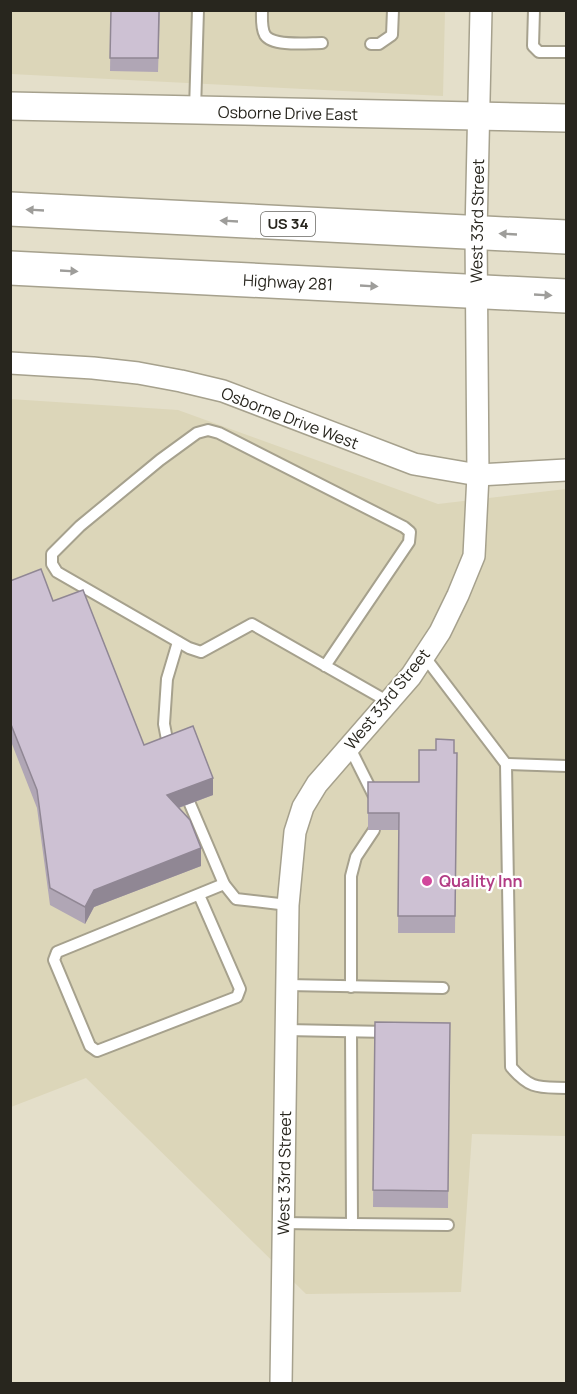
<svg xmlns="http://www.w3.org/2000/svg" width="577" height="1394" font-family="Manrope,sans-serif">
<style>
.built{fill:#dcd6b9}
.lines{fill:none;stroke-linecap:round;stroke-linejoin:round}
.service-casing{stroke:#a6a18d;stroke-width:14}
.minor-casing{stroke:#a6a18d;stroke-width:24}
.tertiary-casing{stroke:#a6a18d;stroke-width:30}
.trunk-casing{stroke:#a6a18d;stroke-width:36}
.service{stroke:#fff;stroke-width:10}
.minor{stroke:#fff;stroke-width:21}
.tertiary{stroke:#fff;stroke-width:27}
.trunk{stroke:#fff;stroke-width:33}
.wall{fill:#b0a6b5}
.shaded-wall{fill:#908794}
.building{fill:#cdc1d3;stroke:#908794;stroke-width:1.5}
.oneway{fill:#9e9d9a}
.hotel-dot{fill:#d1479c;stroke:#fff;stroke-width:2}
.labels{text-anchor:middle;stroke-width:4.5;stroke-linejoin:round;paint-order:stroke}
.shield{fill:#fff;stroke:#686762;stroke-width:1.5}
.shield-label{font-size:15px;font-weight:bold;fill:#28261e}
.street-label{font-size:16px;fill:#28261e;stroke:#fff}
.hotel-label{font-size:16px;font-weight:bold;fill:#b23c85;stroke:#fff;text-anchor:start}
</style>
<rect width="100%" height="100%" fill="#e4dfca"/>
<g class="built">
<polygon points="10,11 445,11 443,96 11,74"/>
<polygon points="10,399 178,410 438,504 566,489 566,1136 472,1134 461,1292 306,1294 86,1078 11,1107"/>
</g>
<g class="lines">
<defs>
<g id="service">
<path d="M262 10C262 18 261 28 265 35 273 47 308 43 322 43"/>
<polyline points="534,10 533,46 539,52 566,52"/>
<polyline points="371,44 379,44 392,35 393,10"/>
<polyline points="195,110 198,10"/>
<path d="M424 656 506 764 511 1067C531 1090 539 1087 566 1088"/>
<polyline points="325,666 409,542 410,532 404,527 219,433 208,430 197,433 160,460 80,526 52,554 52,564 57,572 189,648 201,652 252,624 387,701"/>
<polyline points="349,746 373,794"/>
<polyline points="169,750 164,724 167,679 178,642"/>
<polyline points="506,764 566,766"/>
<polyline points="190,804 224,884 236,899 288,905"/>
<polyline points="199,895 240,989 237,997 97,1051 90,1046 54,960 57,952 224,884"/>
<polyline points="287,985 443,988"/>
<polyline points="351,987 351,876 356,857 374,830"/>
<polyline points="286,1030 388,1032"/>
<polyline points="283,1223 352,1224 351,1032"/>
<polyline points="352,1224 448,1225"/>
</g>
<g id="minor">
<polyline points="10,363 93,368 138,373 181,381 223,391 414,464 478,475 566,470"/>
<polyline points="281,1384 288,905 295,832 303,807 317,784 411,676 440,632 458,595 474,556 478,475 476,233 481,10"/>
</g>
<polyline id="tertiary" points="10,106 566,118"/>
<g id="trunk">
<polyline points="10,209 566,237"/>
<polyline points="10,268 566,296"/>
</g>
</defs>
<use href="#service" class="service-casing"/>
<use href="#minor" class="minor-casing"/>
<use href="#tertiary" class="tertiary-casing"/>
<use href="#trunk" class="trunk-casing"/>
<use href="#service" class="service"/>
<use href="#minor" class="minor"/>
<use href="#tertiary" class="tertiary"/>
<use href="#trunk" class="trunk"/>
</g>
<g class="wall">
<polygon points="111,10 160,10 158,72 110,71"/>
<polygon points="10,581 53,601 144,745 213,795 179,808 201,866 94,907 85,924 50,905 37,808 10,739"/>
<polygon points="454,753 457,753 455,933 398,933 399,830 368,830 368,782 419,782"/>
<polygon points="375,1022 450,1023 448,1208 373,1207"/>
</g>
<g class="shaded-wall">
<polygon points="213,778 213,795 167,812 167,795"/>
<polygon points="201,848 201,866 94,907 85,924 85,907 94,890"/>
</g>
<g class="building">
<polygon points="111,10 159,10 158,58 110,58"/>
<polygon points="41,569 53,601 83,590 144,745 193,726 213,778 167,795 190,820 201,848 94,890 85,907 50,888 37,790 10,722 10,581"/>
<polygon points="436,739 454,740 454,753 457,753 455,916 398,916 399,813 368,813 368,782 419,782 419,750 436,750"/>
<polygon points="375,1022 450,1023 448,1191 373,1190"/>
</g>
<defs><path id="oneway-solid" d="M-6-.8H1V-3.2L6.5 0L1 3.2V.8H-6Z" transform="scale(1.5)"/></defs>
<g class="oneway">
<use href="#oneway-solid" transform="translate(35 210) rotate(-177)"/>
<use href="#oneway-solid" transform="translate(229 221) rotate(-177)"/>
<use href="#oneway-solid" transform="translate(508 234) rotate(-177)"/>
<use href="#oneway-solid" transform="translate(69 271) rotate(3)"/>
<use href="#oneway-solid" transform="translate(369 286) rotate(3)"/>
<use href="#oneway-solid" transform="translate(543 295) rotate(3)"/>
</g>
<circle class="hotel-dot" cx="427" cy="881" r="6"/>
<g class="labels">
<rect class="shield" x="261" y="212" width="54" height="24" rx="4.5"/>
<g class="shield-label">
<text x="288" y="229">US 34</text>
</g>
<g class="street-label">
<text transform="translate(288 113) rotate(1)" y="6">Osborne Drive East</text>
<text transform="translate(477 221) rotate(-89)" y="6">West 33rd Street</text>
<text transform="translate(288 282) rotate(3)" y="6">Highway 281</text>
<text transform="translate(290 418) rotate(21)" y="6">Osborne Drive West</text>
<text transform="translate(387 699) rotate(-51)" y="6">West 33rd Street</text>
<text transform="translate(284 1173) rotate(-89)" y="6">West 33rd Street</text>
</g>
<g class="hotel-label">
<text x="439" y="887">Quality Inn</text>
</g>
</g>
<rect width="577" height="1394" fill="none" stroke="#28261e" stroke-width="24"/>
</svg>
